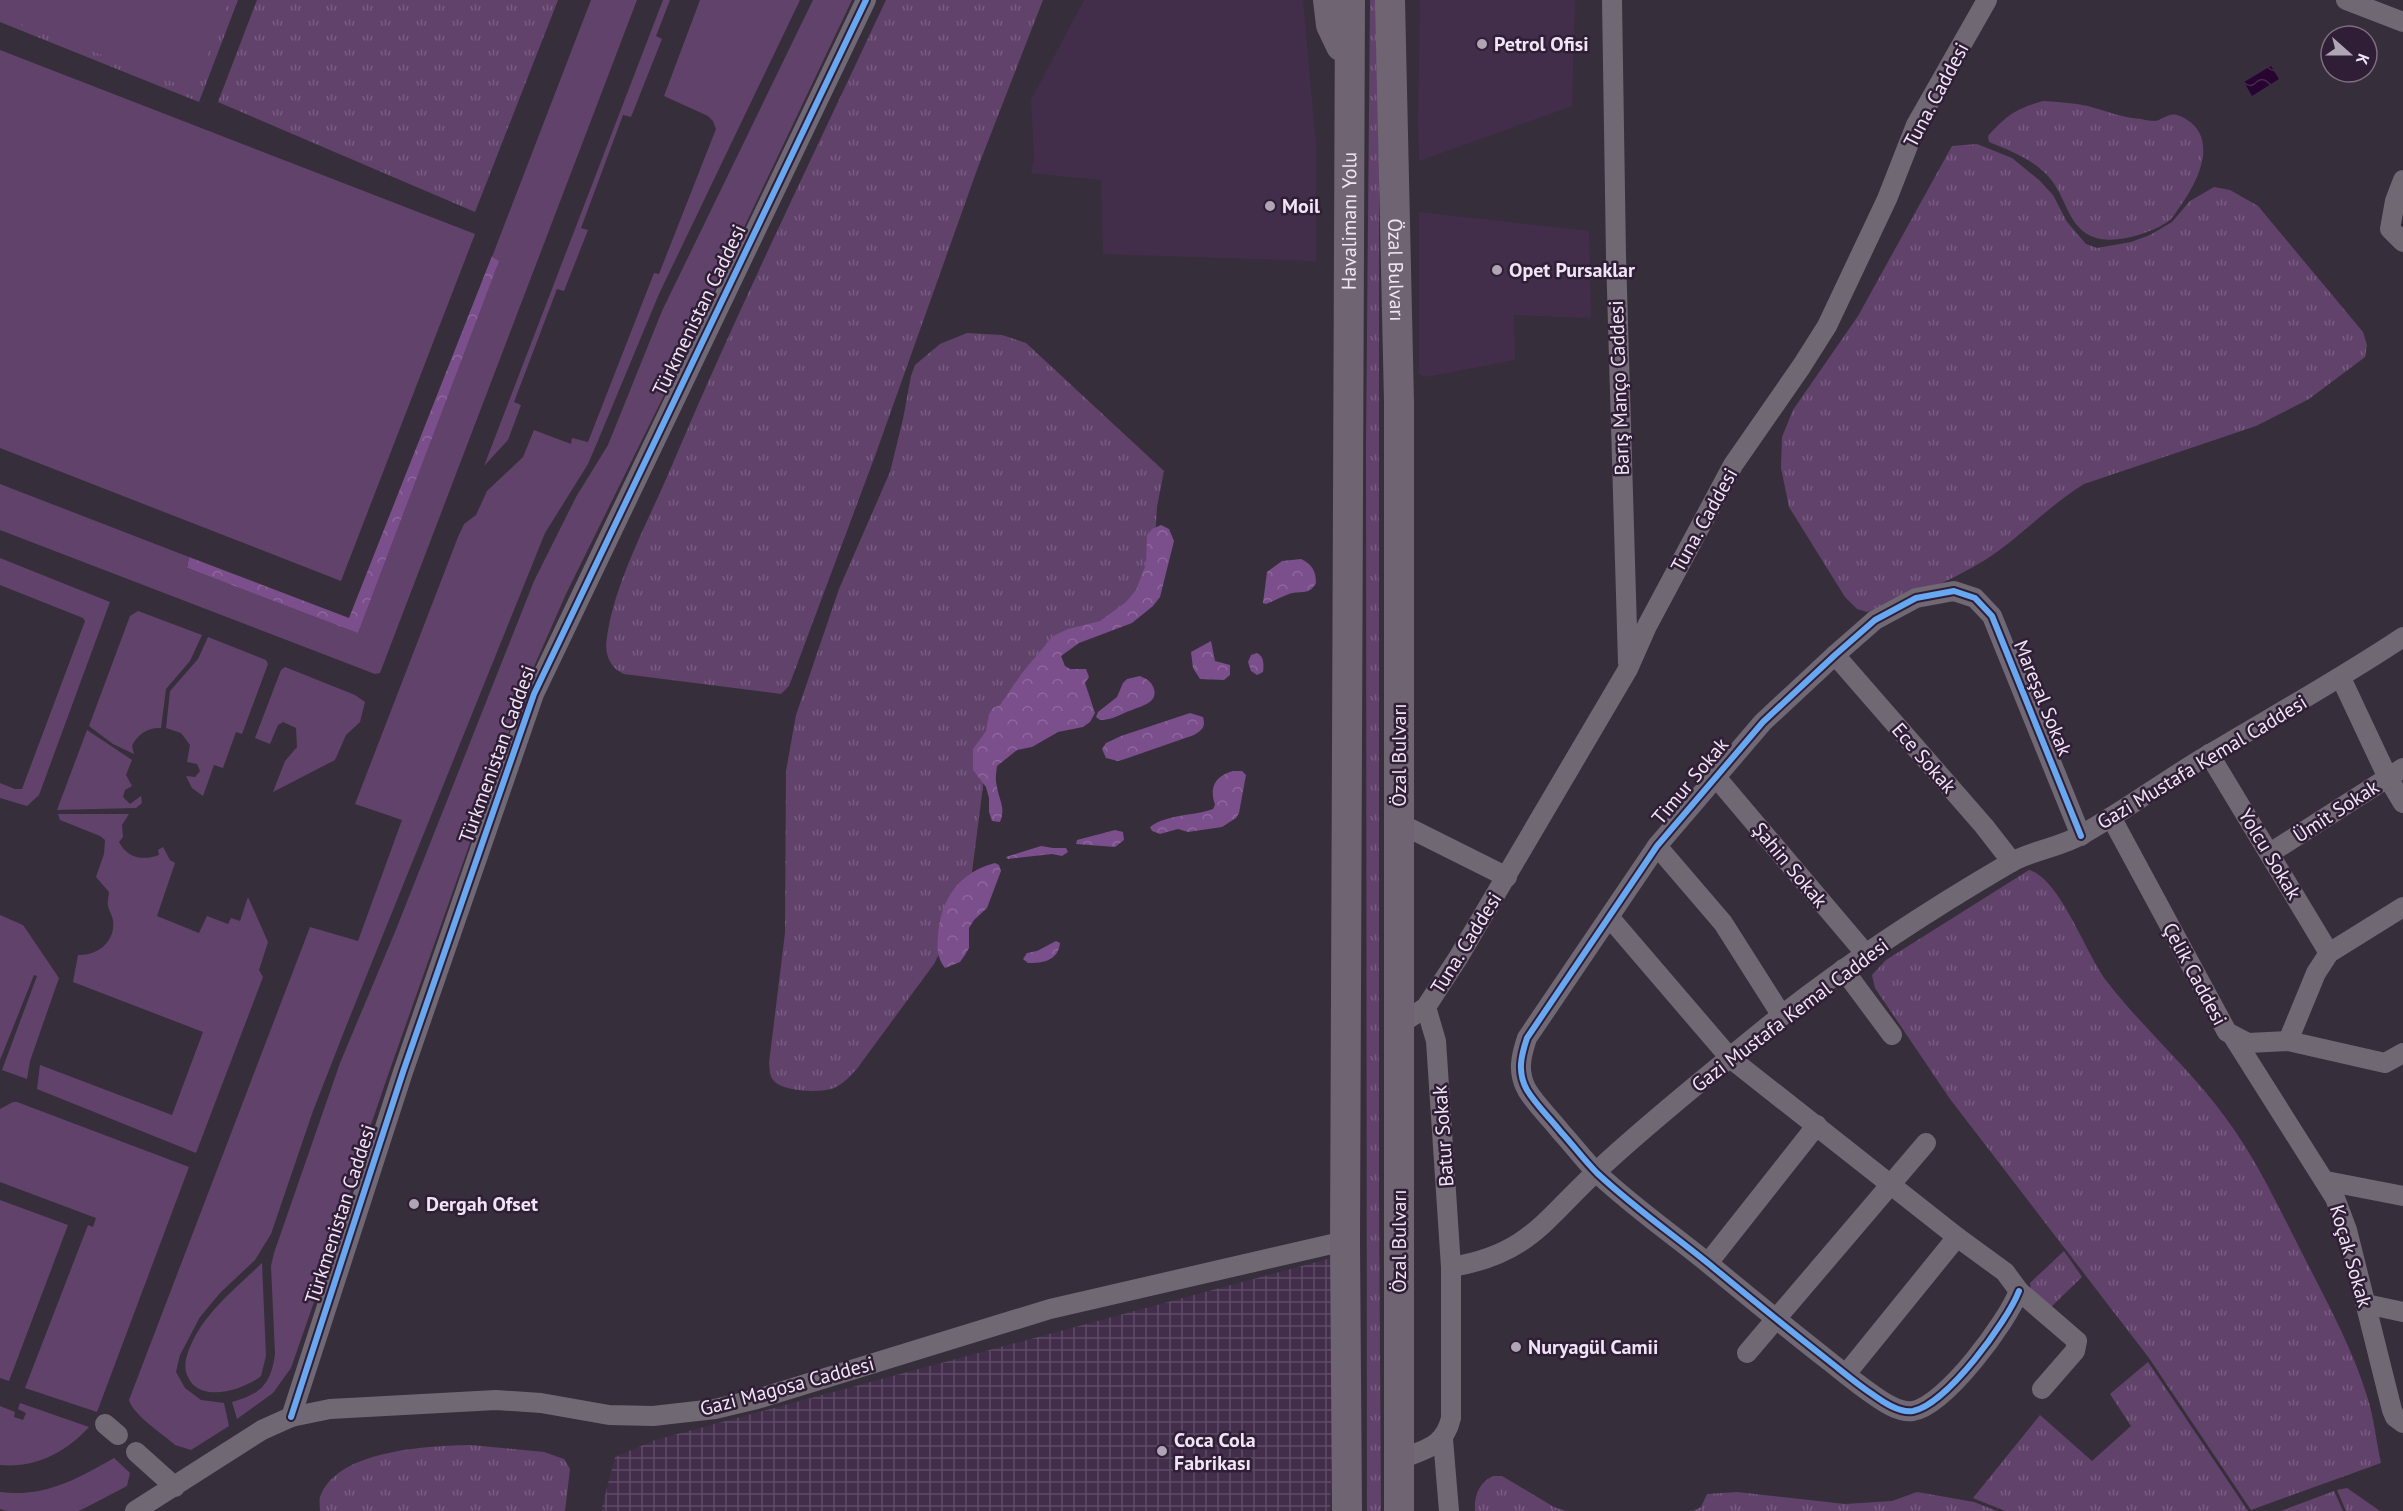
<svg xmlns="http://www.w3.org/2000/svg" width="2403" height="1511" font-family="'PT Sans',sans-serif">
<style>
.built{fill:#422e4b}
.industrial{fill:url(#industrial-grid)}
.grass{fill:url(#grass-tufts)}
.forest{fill:url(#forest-crowns)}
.park{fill:#61426b}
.water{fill:url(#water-waves)}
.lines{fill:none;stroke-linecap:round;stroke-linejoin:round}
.minor{stroke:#706873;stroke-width:20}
.highway{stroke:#6e6472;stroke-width:30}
.cycleway-casing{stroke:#301e36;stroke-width:10}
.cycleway{stroke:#66a8f1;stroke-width:6}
.poi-dot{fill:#afa5b4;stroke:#301e36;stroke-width:2}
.labels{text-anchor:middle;stroke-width:5;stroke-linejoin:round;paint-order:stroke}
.poi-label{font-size:20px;font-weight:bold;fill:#f0e5f5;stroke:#301e36;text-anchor:start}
.street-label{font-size:20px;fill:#f0e5f5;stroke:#301e36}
</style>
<defs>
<pattern id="industrial-grid" width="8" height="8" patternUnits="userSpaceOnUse" patternTransform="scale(1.5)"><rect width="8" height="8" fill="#422e4b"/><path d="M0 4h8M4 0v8" fill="none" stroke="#5e4c66"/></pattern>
<pattern id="grass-tufts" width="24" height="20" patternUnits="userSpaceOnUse" patternTransform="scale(1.5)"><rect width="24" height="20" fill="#61426b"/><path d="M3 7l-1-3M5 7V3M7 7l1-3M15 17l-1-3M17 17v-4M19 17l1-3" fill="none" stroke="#785d81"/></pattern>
<pattern id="forest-crowns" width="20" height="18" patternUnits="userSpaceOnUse" patternTransform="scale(1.5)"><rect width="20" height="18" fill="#7b4e8c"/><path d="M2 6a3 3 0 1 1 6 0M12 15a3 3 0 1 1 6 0" fill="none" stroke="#8e679d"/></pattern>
<pattern id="water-waves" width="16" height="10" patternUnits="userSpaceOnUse" patternTransform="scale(1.5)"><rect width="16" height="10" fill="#270431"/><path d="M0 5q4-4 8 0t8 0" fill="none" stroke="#47284f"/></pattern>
</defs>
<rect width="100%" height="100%" fill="#372e3b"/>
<g class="built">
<polygon points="1084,0 1303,0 1316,145 1316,261 1103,254 1101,180 1031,173 1034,157 1031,100"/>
<polygon points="1420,0 1575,0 1572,106 1419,161 1418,118"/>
<polygon points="1419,212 1589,231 1591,318 1514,315 1515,360 1426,377 1419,374"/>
</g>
<polygon class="industrial" points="1339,1256 1330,1511 601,1511 615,1457 655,1440"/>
<g class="grass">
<polygon points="0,0 238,0 199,102 0,22"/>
<polygon points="257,0 558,0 475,212 218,102"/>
<path d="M886 0H1043L978 167 875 456 789 686 781 694 624 674C609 668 604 652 607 637 615 580 651 516 673 463 739 307 814 154 886 0Z"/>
<polygon points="1370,0 1379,0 1379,1201 1381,1511 1367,1511 1366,446"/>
<path d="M2043 101C2058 102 2073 103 2088 106 2106 111 2123 118 2141 119 2145 120 2151 121 2155 121 2164 119 2170 111 2180 116 2221 134 2199 180 2181 205 2177 210 2174 216 2170 220 2153 233 2117 244 2096 238 2067 229 2067 196 2048 176 2032 159 2011 151 1989 142L1988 136C2007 115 2016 109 2043 101Z"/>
<path d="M1977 144 2012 158 2039 180 2053 195 2067 222 2086 244 2097 248 2131 242 2150 235 2172 222 2190 201 2214 187 2230 190 2258 206 2363 332 2367 345 2365 357 2309 399 2256 426 2084 484C2048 506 2020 538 1985 560 1949 582 1906 600 1867 612L1857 609 1845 597 1789 507 1781 468 1782 437 1793 410 1858 316 1952 146Z"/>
<path d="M967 333 1002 335 1026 343 1164 471 1157 507 1153 574 1140 599 1059 645 987 755 971 880 956 920 934 964 856 1070C849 1077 843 1084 834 1088 821 1093 784 1092 774 1081 769 1076 770 1070 769 1063L785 933 786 771 796 715 839 589 890 472 903 419 911 376 915 365 940 344Z"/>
<path d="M2029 870C2060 878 2086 955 2108 983 2144 1029 2190 1069 2225 1117 2255 1157 2276 1202 2299 1247 2323 1295 2351 1344 2367 1396 2374 1417 2376 1441 2381 1463L2251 1510 2149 1358 1950 1099 1875 988 1872 975 1886 960Z"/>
<polygon points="2064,1251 2082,1277 2051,1307 2031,1290 2030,1283"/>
<polygon points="2148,1362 2248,1511 2005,1511 1973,1498 2040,1415 2092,1461 2131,1426 2110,1394"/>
<path d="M471 1445 544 1452 564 1459 570 1469 565 1511H320C320 1507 319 1501 320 1497 337 1449 430 1446 471 1445Z"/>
<path d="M1493 1476H1502L1554 1507 1566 1511H1475C1474 1495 1479 1483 1493 1476Z"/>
<polygon points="2347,1488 2380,1511 2346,1511 2337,1490"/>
<polygon points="2334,1491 2343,1511 2281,1511"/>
<polygon points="1737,1492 1845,1504 1892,1501 1917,1492 1974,1502 1997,1511 1693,1511 1701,1507 1707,1494"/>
</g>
<g class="forest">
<polygon points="492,256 500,261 358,634 187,568 189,557 349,618"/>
<path d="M1161 525 1169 529 1174 541 1160 597 1153 606 1132 623 1079 643 1061 656 1065 666 1070 669H1086L1089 677 1085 683 1095 713 1090 722 1083 727 1058 732 1032 747 1017 750 997 766C996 773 995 780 997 787 999 800 1006 808 1000 822L992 821 989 812V798L986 787 973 770V749L986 731 989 714 993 708 1000 705 1022 673 1053 636 1068 629 1100 621 1126 602 1136 590 1146 564 1147 535 1152 529Z"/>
<path d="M1301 559C1312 564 1316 571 1316 583 1309 596 1301 590 1289 594 1281 597 1274 601 1266 604L1263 603 1267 572 1282 561Z"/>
<polygon points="1211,641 1215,661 1230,665 1230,675 1224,680 1200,679 1193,668 1191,652"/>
<path d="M1257 653C1264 656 1264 665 1263 672L1257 675 1251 671 1248 662 1251 655Z"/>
<path d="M1140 676C1147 679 1152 682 1154 689 1158 703 1141 706 1132 710 1120 714 1113 720 1100 720L1096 717 1098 712 1117 697 1123 683 1127 679Z"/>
<path d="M1190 713 1203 717C1206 727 1202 730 1194 735L1125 759 1118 761 1106 758 1102 749 1106 743 1121 736Z"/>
<path d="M1233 771H1242L1246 775 1239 813 1236 818 1222 827 1188 832 1178 829 1160 834 1152 831 1150 827C1167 814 1194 816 1213 809L1215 805C1209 787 1215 776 1233 771Z"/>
<polygon points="1115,830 1123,832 1124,840 1115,847 1076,844 1077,840"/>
<polygon points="1041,846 1053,848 1066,848 1068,852 1062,856 1052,854 1008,859 1006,857"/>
<path d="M995 863 999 865 1001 871 987 908 974 920 969 928V948L965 955 960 962 945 968C937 958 937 948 938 936 940 900 959 872 995 863Z"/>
<path d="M1056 941 1060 943C1058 961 1043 963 1028 963L1023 959 1027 953 1037 951Z"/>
</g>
<g class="park">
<polygon points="0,0 229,0 194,90 0,16"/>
<polygon points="591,0 637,0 380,673 375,674 0,530 0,484 189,557 187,568 358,633 499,261 492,257"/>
<polygon points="663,0 670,0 656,36 662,39 631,117 623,115 581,228 588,230 564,291 557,289 514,402 521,405 508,440 484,466"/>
<path d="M700 0H800L659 294 597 443 588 464 545 533 347 1024 313 1111 271 1234 255 1260 220 1293 200 1317 180 1355 176 1372 185 1388 201 1400 224 1403 229 1426 191 1450 175 1445C163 1434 133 1415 129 1400L310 927 358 941 402 820 355 804 458 537 464 524 476 515 487 491 523 457 534 430 571 444 572 438 588 442 654 273 659 274 716 129 713 121 708 116 664 96Z"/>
<path d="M813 0H852L672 379 566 594 525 687 387 1078 364 1145 338 1233 291 1368 273 1393 237 1419 232 1402C261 1394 271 1384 275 1354L271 1266 274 1253 340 1063 395 932 534 581 576 497 608 445 662 311Z"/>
<polygon points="0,50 475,234 341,581 0,448"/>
<polygon points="0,558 110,602 39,795 27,806 0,798 0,783 15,789 22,789 85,621 83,618 0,585"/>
<path d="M138 611 202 635 190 661 166 689 161 728C149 727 137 734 132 746L134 754 113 744 89 726 130 616Z"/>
<polygon points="208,637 266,660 268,664 242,734 236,732 223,768 214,765 203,796 192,788 186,776 195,777 200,771 197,764 187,762 190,745 181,733 166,728 170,691 198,659"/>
<polygon points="285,667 355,695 365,702 360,722 346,735 335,760 273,792 285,761 297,747 296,728 283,722 278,725 270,744 255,738 281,670"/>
<polygon points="87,730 132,760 126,775 132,786 125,790 123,797 130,804 141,796 142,803 136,808 57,810"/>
<path d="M58 814H129L122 825 123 837 119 842C127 858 142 861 159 855L158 850 163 847 170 860 175 863 157 916 199 933 207 916 228 924 231 918 240 921 248 897 268 942 259 970 263 977 196 1153 37 1089 40 1065 172 1115 203 1032 73 982 78 955C98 956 116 941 113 920 112 915 109 911 108 906 107 902 109 897 109 892L96 877 104 854 105 840 100 836 60 820Z"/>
<polygon points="0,915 23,925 59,978 30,1061 27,1079 2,1070 37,976 34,975 0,1060"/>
<polygon points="13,1102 17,1102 189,1167 97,1412 25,1388 88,1225 93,1227 96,1218 0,1182 0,1109"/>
<polygon points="0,1200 68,1225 9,1381 0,1378"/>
<path d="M262 1263 266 1356 261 1376C244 1390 200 1404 188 1377 185 1371 185 1366 186 1359 197 1318 233 1291 262 1263Z"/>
<path d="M20 1403 89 1427C65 1453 36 1468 0 1465V1406L15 1412 14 1417 23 1420 26 1413 18 1409Z"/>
<path d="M114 1458 130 1473 127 1486 85 1508 78 1511H7L0 1509V1492C44 1498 77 1479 114 1458Z"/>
</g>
<polygon class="water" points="2271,66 2279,79 2252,96 2244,82"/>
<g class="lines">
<g class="minor">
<polyline points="1612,0 1616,256 1628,663"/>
<polyline points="2346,0 2403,22"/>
<polyline points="2403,180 2395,201 2390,229 2403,242"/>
<polyline points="1835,655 1984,826 2012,862"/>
<polyline points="2341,678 2388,778 2403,803"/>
<polyline points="2209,754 2329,953"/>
<polyline points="1715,776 1865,953"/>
<polyline points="2111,817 2227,1032 2248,1043 2288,1041 2385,1063 2403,1053"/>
<polyline points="1399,823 1507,877"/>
<polyline points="1657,846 1723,923 1782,1016"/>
<polyline points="2270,853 2403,768"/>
<polyline points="1610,918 1730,1058 1957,1237 2005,1272 2019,1291 2077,1341 2075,1351 2042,1389"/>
<polyline points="1843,969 1892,1035"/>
<polyline points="1399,1025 1426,1007 1458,958 1628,669 1647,626 1733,465 1801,367 1827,326 1887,199 1916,125 1987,0"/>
<polyline points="2234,1038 2335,1198 2347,1230 2392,1410 2395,1417 2403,1423"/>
<polyline points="2288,1041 2316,973 2329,953 2403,907"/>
<polyline points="2326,1181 2403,1196"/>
<polyline points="1708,1263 1817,1125"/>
<path d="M1451 1267C1528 1255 1545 1219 1597 1171 1646 1125 1699 1083 1751 1040 1831 974 1919 916 2008 864 2031 850 2060 848 2083 834 2127 809 2167 779 2210 754 2275 715 2340 679 2403 637"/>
<path d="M2019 1291C2007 1322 1946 1405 1913 1411 1899 1413 1883 1402 1872 1394 1857 1384 1843 1372 1829 1361 1788 1329 1749 1297 1709 1264 1672 1234 1632 1206 1597 1173 1584 1160 1573 1145 1561 1132 1550 1118 1536 1105 1527 1090 1517 1072 1521 1056 1527 1038L1657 846 1763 722 1835 655 1875 620 1916 598 1954 591 1975 598 1992 616 2081 836"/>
<polyline points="2366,1304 2403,1312"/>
<polyline points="1747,1353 1926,1143"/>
<polyline points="1846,1374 1957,1237"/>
<polyline points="291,1417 403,1072 534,694 866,0"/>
<polyline points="105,1424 118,1435"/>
<polyline points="1443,1439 1449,1511"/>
<polyline points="136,1452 175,1487"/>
<path d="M1399 1460C1424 1449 1444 1448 1451 1418V1267L1436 1041 1426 1007"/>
<polyline points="135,1511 262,1430 291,1417 330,1409 496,1400 541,1403 609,1415 653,1416 715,1409 757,1399 1050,1309 1345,1241"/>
</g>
<g class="highway">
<polyline points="1328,0 1331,25 1341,46"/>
<path id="s1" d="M1390 0 1399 402V1511"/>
<path id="s2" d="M1347 1511 1345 1241 1350 0"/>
</g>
<defs>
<g id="cycleway">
<path d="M2019 1291C2007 1322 1946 1405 1913 1411 1899 1413 1883 1402 1872 1394 1857 1384 1843 1372 1829 1361 1788 1329 1749 1297 1709 1264 1672 1234 1632 1206 1597 1173 1584 1160 1573 1145 1561 1132 1550 1118 1536 1105 1527 1090 1517 1072 1521 1056 1527 1038L1657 846 1763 722 1835 655 1875 620 1916 598 1954 591 1975 598 1992 616 2081 836"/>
<polyline points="291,1417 403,1072 534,694 866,0"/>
</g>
</defs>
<use href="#cycleway" class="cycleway-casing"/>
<use href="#cycleway" class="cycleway"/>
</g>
<g class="poi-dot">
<circle cx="1482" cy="44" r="6"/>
<circle cx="1270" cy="206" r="6"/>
<circle cx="1497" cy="270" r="6"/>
<circle cx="414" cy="1204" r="6"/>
<circle cx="1516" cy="1347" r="6"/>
<circle cx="1162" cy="1451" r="6"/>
</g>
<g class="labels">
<g class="poi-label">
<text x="1494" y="51">Petrol Ofisi</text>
<text x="1282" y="213">Moil</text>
<text x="1509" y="277">Opet Pursaklar</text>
<text x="426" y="1211">Dergah Ofset</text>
<text x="1528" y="1354">Nuryagül Camii</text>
<text x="1174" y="1447">Coca Cola<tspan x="1174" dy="23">Fabrikası</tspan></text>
</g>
<g class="street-label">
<text transform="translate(1936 95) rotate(-62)" y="7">Tuna. Caddesi</text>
<text dy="7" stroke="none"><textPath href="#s2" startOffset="1290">Havalimanı Yolu</textPath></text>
<text dy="7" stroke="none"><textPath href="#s1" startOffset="270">Özal Bulvarı</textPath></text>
<text transform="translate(699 310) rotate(-64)" y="7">Türkmenistan Caddesi</text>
<text transform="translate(1619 388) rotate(-92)" y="7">Barış Manço Caddesi</text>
<text transform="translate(1704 520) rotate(-61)" y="7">Tuna. Caddesi</text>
<text transform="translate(2043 698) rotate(68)" y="7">Mareşal Sokak</text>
<text transform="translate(497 754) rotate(-70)" y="7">Türkmenistan Caddesi</text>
<text transform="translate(1399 755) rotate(-90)" y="7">Özal Bulvarı</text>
<text transform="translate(1924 758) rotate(49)" y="7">Ece Sokak</text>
<text transform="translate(2202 762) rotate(-31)" y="7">Gazi Mustafa Kemal Caddesi</text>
<text transform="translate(1690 781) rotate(-50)" y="7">Timur Sokak</text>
<text transform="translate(2336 811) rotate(-33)" y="7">Ümit Sokak</text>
<text transform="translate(2270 854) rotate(59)" y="7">Yolcu Sokak</text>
<text transform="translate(1790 865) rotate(50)" y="7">Şahin Sokak</text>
<text transform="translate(1466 943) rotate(-58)" y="7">Tuna. Caddesi</text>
<text transform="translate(2195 974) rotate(62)" y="7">Çelik Caddesi</text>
<text transform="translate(1790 1015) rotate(-37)" y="7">Gazi Mustafa Kemal Caddesi</text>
<text transform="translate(1443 1136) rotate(-94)" y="7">Batur Sokak</text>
<text transform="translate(340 1214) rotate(-72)" y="7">Türkmenistan Caddesi</text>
<text transform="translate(1399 1241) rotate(-90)" y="7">Özal Bulvarı</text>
<text transform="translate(2351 1256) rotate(74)" y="7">Koçak Sokak</text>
<text transform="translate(787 1386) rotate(-15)" y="7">Gazi Magosa Caddesi</text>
</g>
</g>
<g transform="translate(2349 54) rotate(111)"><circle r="28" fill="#301e36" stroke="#7d6e82" stroke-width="1.5"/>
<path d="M0-4.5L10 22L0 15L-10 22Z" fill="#afa5b4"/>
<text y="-9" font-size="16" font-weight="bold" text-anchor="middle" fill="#f0e5f5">K</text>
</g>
</svg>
